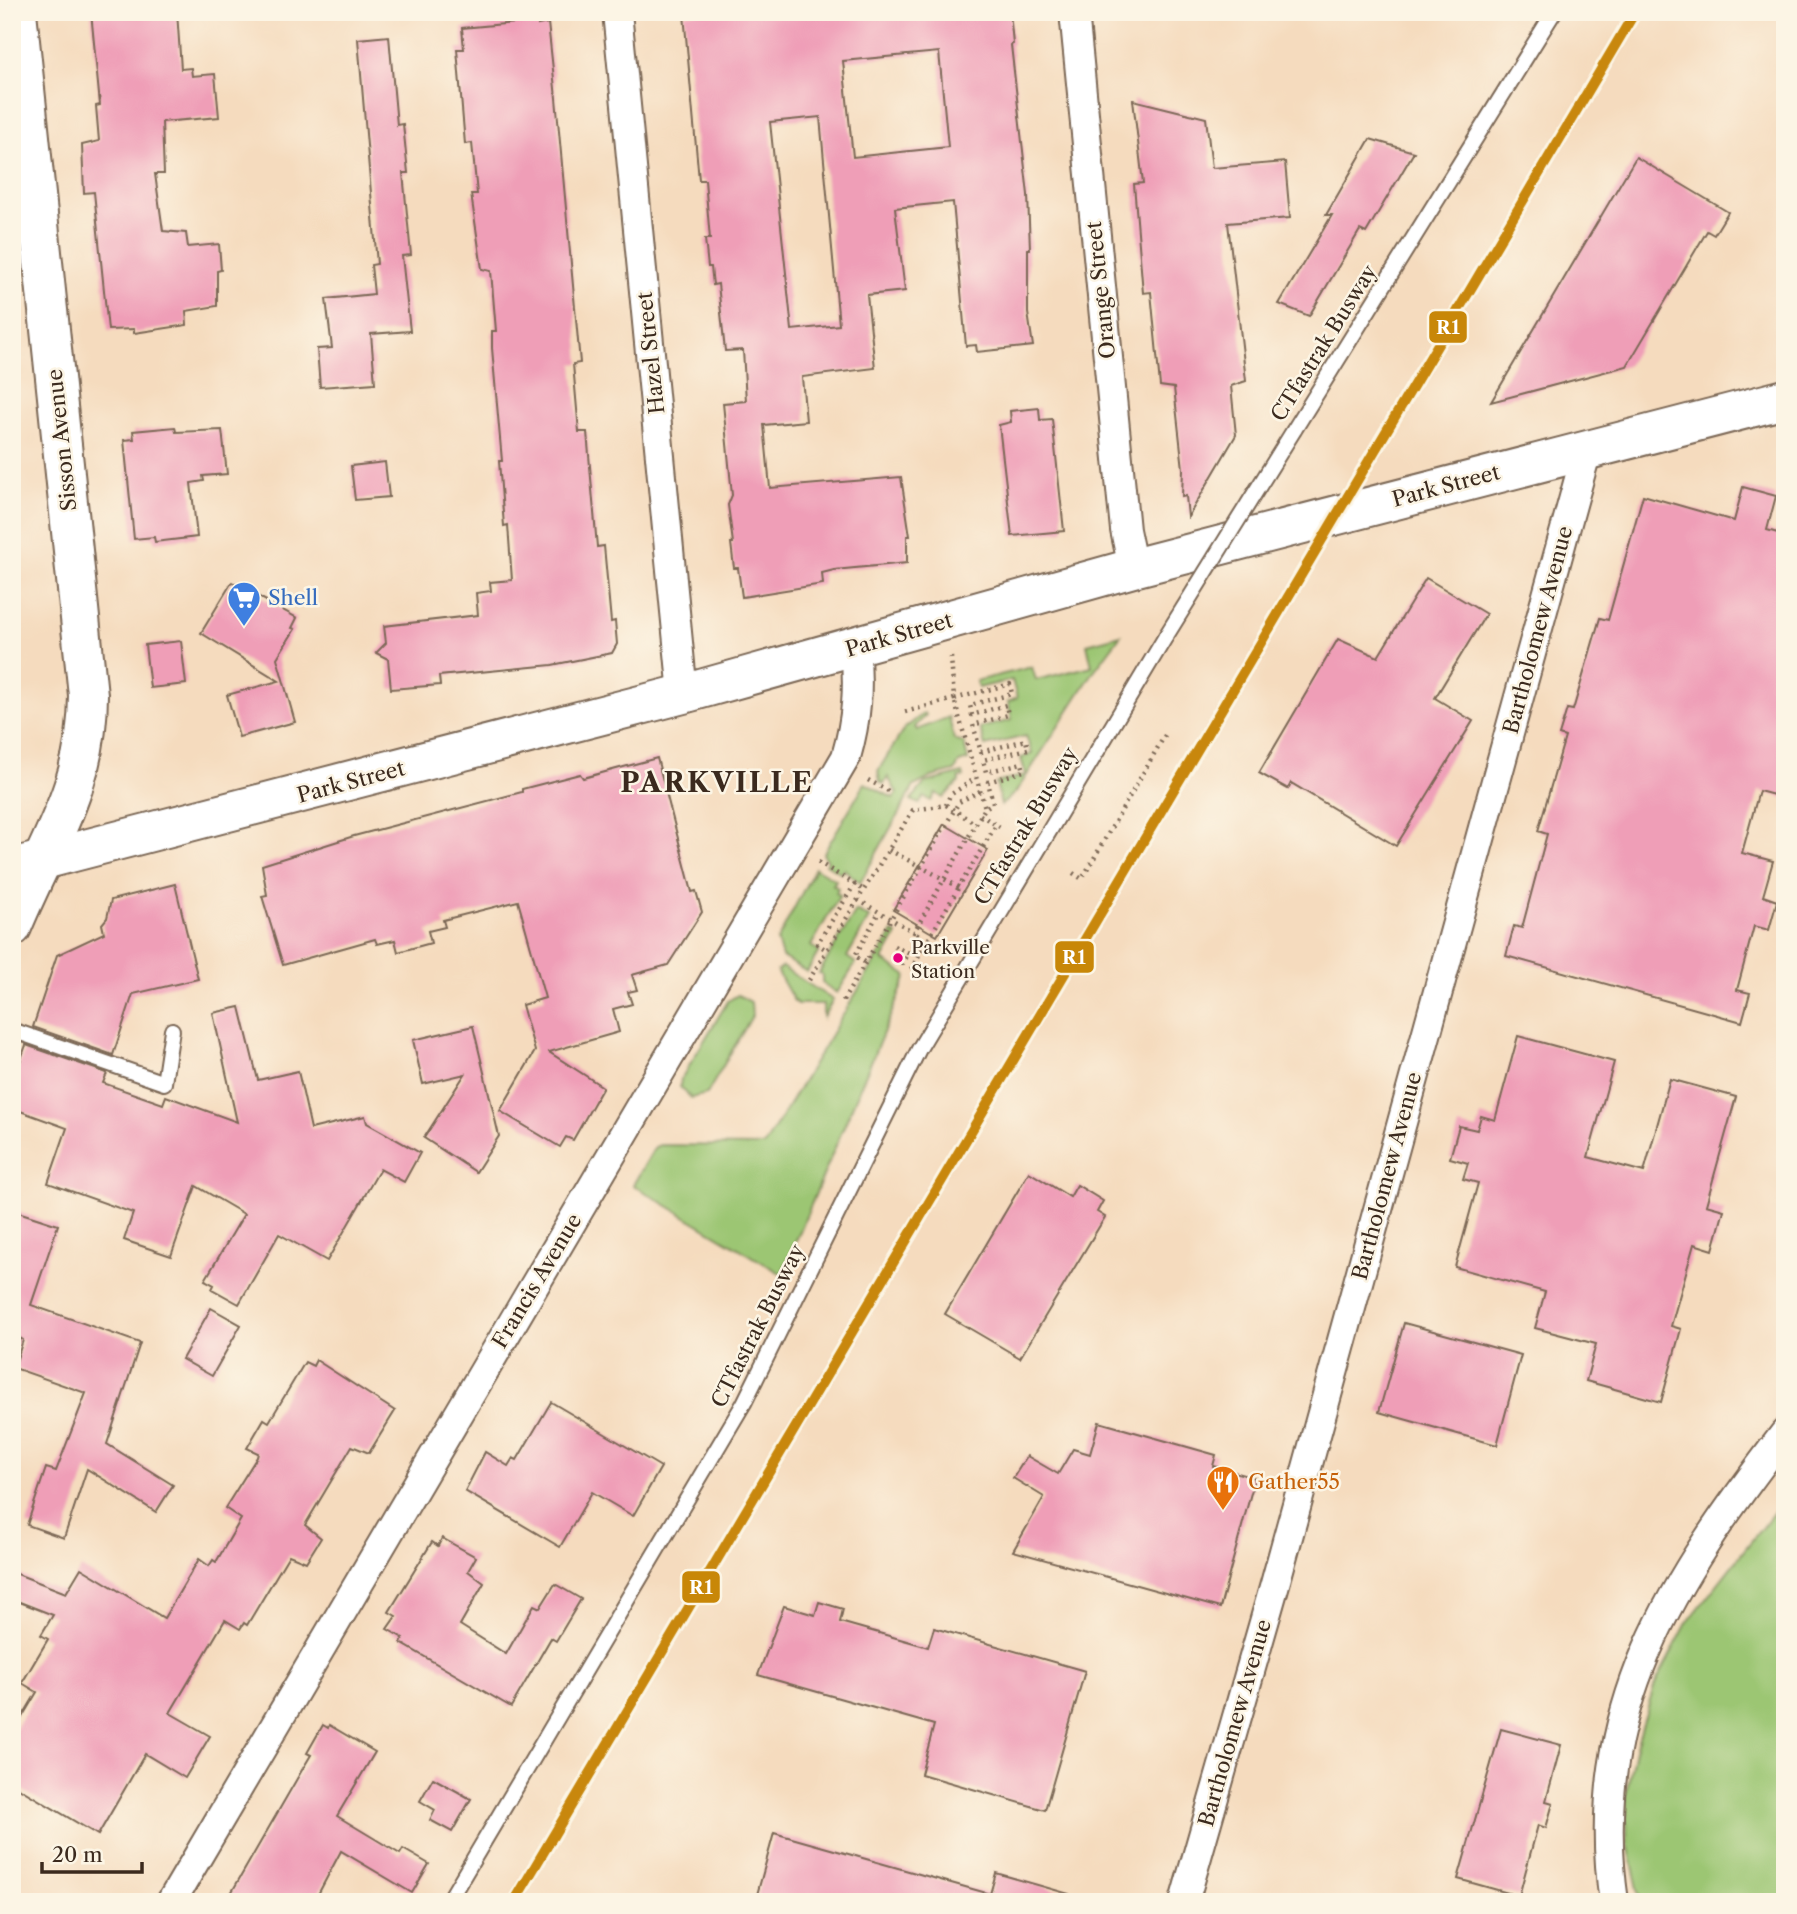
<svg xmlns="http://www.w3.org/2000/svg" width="1797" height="1914" font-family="'Libre Caslon Text',serif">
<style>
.green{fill:#9cc673;stroke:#6c7848;stroke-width:2}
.building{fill:#ef9eb7;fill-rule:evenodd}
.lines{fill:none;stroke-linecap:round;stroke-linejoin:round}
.lane-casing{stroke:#7c6856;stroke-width:18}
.street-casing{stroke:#7c6856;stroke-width:32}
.secondary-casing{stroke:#7c6856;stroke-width:42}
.path{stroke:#7c6856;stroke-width:4.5;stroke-dasharray:2 5;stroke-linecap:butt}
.lane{stroke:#fff;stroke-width:14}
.street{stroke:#fff;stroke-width:28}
.secondary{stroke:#fff;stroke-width:38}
.lane-bridge-casing{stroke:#7c6856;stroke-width:18;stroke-linecap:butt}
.lane-bridge{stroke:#fff;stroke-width:14}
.rail-1-casing{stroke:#fcf5e5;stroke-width:16}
.rail-1{stroke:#c88708;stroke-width:10}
.bus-dot{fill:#e5007d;stroke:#fcf5e5;stroke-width:2.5}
.labels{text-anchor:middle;stroke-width:5;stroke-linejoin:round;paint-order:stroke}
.bus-label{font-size:19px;fill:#3b2a1e;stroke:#fcf5e5;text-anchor:start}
.street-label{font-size:21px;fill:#3b2a1e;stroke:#fcf5e5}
.shop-label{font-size:21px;fill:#366cbe;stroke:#fcf5e5;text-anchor:start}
.food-label{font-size:21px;fill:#c56008;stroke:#fcf5e5;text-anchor:start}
.district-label{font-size:28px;font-weight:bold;letter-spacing:2px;fill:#3b2a1e;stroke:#fcf5e5}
.line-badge{stroke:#fcf5e5;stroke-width:2.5}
.badge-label{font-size:19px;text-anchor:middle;font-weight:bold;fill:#fff}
</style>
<rect width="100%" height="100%" fill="#fcf5e5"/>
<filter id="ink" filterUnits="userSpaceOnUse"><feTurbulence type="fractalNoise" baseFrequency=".0143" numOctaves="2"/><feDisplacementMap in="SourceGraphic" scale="14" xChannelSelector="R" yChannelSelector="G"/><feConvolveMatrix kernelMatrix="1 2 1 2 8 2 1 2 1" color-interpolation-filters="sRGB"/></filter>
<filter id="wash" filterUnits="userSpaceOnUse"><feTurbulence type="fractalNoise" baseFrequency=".00686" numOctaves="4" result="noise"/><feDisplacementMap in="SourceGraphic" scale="28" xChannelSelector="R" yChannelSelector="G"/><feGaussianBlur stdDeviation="1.57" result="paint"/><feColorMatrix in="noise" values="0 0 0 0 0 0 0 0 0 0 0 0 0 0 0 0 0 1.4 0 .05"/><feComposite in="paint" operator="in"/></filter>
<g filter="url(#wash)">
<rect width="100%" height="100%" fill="#f5dbbe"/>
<g class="green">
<polygon points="1121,635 1094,671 1016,792 1001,805 996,783 1026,775 1021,758 1032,754 1026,736 985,746 980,728 1012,720 1008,702 1017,698 1012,680 978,688 976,681 1032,667 1036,680 1092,666 1087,644"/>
<polygon points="924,713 926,715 915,727 917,730 949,717 954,740 964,743 968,760 959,763 955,771 932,777 914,786 860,883 844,869 841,873 826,864 828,861 823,854 865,783 893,798 897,793 888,777 884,784 880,782 878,771 904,729"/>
<polygon points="963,773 964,777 959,778 959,782 943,798 936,793 931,801 924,797 919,804 911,800 925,783"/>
<polygon points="815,868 836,880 833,885 838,888 836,893 840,895 811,946 819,951 807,972 782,957 777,941"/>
<polygon points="856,911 869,918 847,957 856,963 837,993 822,983 822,974 819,973"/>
<polygon points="893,932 897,935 883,960 907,976 782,1274 633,1185 655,1147 660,1145 764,1146"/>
<polygon points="782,967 833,1000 823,1017 823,1004 798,1004 794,1001 777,971"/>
<polygon points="738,995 751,1002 752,1016 707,1094 691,1098 680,1087 681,1079 728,1001"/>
<polygon points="1785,1498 1785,1902 1641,1902 1627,1840 1626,1794 1635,1750 1655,1684 1687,1623"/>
</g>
<g id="blocks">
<g class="building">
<polygon points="91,12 177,12 181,69 191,68 192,76 215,74 219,117 162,122 164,174 155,174 163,231 186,233 188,247 219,244 221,270 217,271 217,306 186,311 187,325 134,333 134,329 108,330 94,192 84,193 82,145 99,141 96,106 100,105"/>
<path d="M700 12H1010L1013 44 1011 45 1028 195 1030 249H1028V313L1033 346 977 352 976 345 966 346 953 202 895 208 905 291 867 295 875 368 802 377 806 421 764 425 770 488 901 477 910 536H907V563L834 570 822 573 823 584 742 597 738 568H734L731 543H733L728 505 732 495 723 403 746 401 743 350 725 351 718 284 713 285 711 267H708L705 239H710L705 180H699L684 14ZM939 52 948 147 853 157 843 61ZM820 117 839 325 792 330 770 122Z"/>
<polygon points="538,21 538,25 548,23 556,98 580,363 573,364 579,432 587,432 597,547 604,546 611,622 615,621 617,644 612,653 552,665 439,676 440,685 391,689 388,659 376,653 386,643 384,626 478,615 476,593 491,591 490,582 512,580 508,525 504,526 499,461 502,461 492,348 492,331 496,331 491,271 482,269 471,194 477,194 472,143 465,144 457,49 464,49 462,28"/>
<polygon points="389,36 397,125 403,124 408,173 403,173 411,255 402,256 410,331 371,334 375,383 320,387 317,349 332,348 326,299 374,294 371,265 377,264 358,39"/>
<polygon points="1133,100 1206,118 1212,168 1285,162 1290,218 1228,223 1246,381 1231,386 1236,435 1188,517 1186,496 1182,497 1183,469 1174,388 1160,386 1151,292 1143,293 1134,184 1143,183"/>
<polygon points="1370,139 1414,152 1366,233 1360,230 1309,316 1279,304 1332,215 1326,215"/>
<polygon points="1636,157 1728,212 1714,235 1707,231 1627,366 1491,402"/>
<polygon points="1039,408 1040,420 1052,419 1064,531 1012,536 999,425 1011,422 1010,411"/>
<polygon points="175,427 176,432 222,430 227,474 203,476 204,481 191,483 197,537 155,542 154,537 134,539 124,440 134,439 133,431"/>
<polygon points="385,462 389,497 355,500 351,466"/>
<polygon points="1743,487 1776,496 1767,530 1785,535 1785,798 1759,791 1742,853 1773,861 1763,896 1777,901 1769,930 1754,926 1737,990 1750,993 1742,1022 1506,956 1514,926 1522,928 1547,834 1538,831 1565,737 1559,735 1567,709 1573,710 1600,618 1608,620 1643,495 1734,521"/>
<polygon points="1426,578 1486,614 1435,698 1473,721 1396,846 1291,783 1288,789 1259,773 1338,639 1378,657"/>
<polygon points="232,582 297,618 292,628 295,629 277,658 295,722 239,737 227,695 279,681 201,633"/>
<polygon points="181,641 186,684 150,688 145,645"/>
<polygon points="657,758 692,892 696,891 702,912 668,965 632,975 637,990 628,992 632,1004 613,1009 619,1032 549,1052 603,1087 573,1140 566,1137 560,1147 500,1111 535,1051 522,1005 545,998 518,901 443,920 445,927 428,931 431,943 398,952 395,940 377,944 375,939 283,965 262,896 267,895 262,865 354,836 522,792 522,789 580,774 583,778"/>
<polygon points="944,824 988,850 937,936 893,910"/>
<polygon points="175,884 198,979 133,994 113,1055 33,1027 57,955 104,933 102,924 107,918 111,900"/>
<polygon points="240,1007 258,1080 298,1071 311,1129 365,1116 367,1123 420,1153 404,1182 380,1169 327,1261 279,1234 239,1304 212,1289 214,1285 205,1280 244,1214 196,1186 171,1256 124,1240 133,1213 48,1183 67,1128 12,1108 12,1084 26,1045 107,1073 103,1083 163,1104 166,1096 237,1122 213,1013"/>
<polygon points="473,1026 499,1136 476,1172 424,1138 465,1074 423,1084 413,1040"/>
<polygon points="1518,1036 1614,1062 1588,1157 1644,1172 1670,1079 1736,1097 1706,1205 1724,1210 1713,1250 1694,1244 1671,1326 1681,1329 1661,1402 1586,1381 1596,1344 1535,1328 1545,1292 1455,1267 1478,1183 1463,1179 1468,1163 1450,1158 1459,1126 1477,1130 1481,1116 1495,1120"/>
<polygon points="1029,1172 1070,1197 1077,1185 1103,1201 1097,1212 1105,1217 1020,1358 945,1314"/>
<polygon points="12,1210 58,1225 31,1305 140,1343 107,1444 173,1485 156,1512 87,1469 64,1538 27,1525 46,1468 56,1471 86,1393 14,1368 23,1340 20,1338 17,1347 12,1346"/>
<polygon points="211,1308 241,1325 212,1376 182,1359"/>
<polygon points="1404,1323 1521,1355 1497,1445 1379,1412"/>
<polygon points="316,1360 395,1411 369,1453 352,1446 305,1525 321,1538 306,1562 289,1555 247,1625 244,1623 240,1629 225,1620 170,1713 210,1736 185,1778 145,1754 98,1835 12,1784 12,1734 37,1692 22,1683 48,1639 41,1635 53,1615 12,1599 12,1572 66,1593 81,1568 164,1618 199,1559 209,1566 213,1560 216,1562 241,1519 225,1508 257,1457 258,1453 247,1448 264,1419 269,1422 305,1362 313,1366"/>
<polygon points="551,1402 661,1467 633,1516 592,1492 560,1547 465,1491 485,1452 508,1466 513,1458 517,1460"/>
<polygon points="1099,1422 1216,1455 1213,1466 1255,1478 1220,1608 1013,1551 1044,1497 1013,1478 1027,1456 1058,1474 1073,1449 1090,1454"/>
<polygon points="442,1538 476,1557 468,1571 484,1583 460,1625 506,1654 534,1605 540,1608 555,1584 581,1599 556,1641 551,1638 511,1707 401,1643 403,1638 387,1629 396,1616 389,1612 432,1542 438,1546"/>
<polygon points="819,1602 843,1609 840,1622 928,1647 934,1628 1085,1671 1045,1810 921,1774 934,1725 758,1675 784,1606 815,1615"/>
<polygon points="323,1725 328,1728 329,1725 375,1752 337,1816 400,1854 403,1849 429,1864 412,1893 341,1851 314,1902 226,1902 302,1770 311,1755 307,1753"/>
<polygon points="1501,1729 1561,1745 1546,1801 1553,1803 1546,1828 1538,1825 1519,1896 1458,1879"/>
<polygon points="433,1778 471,1799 452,1832 430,1820 435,1810 420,1801"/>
<polygon points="774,1833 990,1894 996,1873 1069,1894 1068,1902 755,1902"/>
</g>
</g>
</g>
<g filter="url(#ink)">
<use href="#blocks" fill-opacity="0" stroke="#7c6856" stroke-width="2"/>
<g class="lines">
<defs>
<g id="lane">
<polyline points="1294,430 1554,12"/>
<polyline points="12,1030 164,1083 172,1030"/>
<polyline points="448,1902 744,1403 919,1049 1166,636"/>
</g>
<g id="street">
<polyline points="617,12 683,694"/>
<polyline points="1074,12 1125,530 1133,568"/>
<path d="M171 1902 846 757C857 719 859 687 855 647"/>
<polyline points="1184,1902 1275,1584 1587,450"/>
<path d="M1614 1902C1586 1709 1673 1579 1785 1433"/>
</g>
<g id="secondary">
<polyline points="12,868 683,694 1133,568 1785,399"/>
<path d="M12 927C46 844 88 789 88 695L17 12"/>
</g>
</defs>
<use href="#lane" class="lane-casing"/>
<use href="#street" class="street-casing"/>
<use href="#secondary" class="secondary-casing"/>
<g class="path">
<polyline points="905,712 954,699 951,657"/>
<polyline points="868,780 892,793"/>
<polyline points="946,805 976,824"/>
<polyline points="980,815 1003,829"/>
<polyline points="889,850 959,887 996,825"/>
<polyline points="818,862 864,890"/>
<polyline points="1073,873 1082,879 1165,735"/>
<polyline points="855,884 817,944 827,950 913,810 946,805 950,795 976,778"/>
<polyline points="858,900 914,932 985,808 993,803 988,782 1024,771 1022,763 986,772 983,760 1028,749 1026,740 981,752 973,725 1008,715 1006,705 972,715 970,705 1012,694 1010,684 954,699 985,808"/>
<polyline points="894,946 908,953"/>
<polyline points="865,962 855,956 879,912"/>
<polyline points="902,965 919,935 914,932"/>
<polyline points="911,969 959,887"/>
<polyline points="809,980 827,950"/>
<polyline points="843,1001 959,802 980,791"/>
</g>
<use href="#lane" class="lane"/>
<use href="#street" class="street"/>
<use href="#secondary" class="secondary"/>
<defs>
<polyline id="lane-bridge" points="1166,636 1294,430"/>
</defs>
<use href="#lane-bridge" class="lane-bridge-casing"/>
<use href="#lane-bridge" class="lane-bridge"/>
<defs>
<polyline id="rail-1" points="514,1902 1635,12"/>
</defs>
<use href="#rail-1" class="rail-1-casing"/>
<use href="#rail-1" class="rail-1"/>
</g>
</g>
<defs>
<symbol id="supermarket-pin" viewBox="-11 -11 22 30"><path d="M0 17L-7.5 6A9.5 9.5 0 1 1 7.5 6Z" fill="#3f7fe0" stroke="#fcf5e5"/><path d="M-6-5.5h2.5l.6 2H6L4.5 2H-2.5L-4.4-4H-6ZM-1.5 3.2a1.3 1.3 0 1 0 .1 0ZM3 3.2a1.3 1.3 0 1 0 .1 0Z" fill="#fff"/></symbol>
<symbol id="restaurant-pin" viewBox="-11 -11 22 30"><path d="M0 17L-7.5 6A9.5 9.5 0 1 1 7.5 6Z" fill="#e8710a" stroke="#fcf5e5"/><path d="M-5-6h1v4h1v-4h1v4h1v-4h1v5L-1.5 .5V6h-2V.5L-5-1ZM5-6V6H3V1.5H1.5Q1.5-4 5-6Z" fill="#fff"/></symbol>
</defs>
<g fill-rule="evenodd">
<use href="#supermarket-pin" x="225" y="579" width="38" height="52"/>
<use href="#restaurant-pin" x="1204" y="1463" width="38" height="52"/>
</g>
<circle class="bus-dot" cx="898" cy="958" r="6"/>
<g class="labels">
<g class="bus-label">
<text x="911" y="954">Parkville<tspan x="911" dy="24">Station</tspan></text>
</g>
<g class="street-label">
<text transform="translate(1101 290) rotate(-96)" y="7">Orange Street</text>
<text transform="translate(1324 343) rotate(-58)" y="7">CTfastrak Busway</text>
<text transform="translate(651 353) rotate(-96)" y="7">Hazel Street</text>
<text transform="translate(62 440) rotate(-96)" y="7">Sisson Avenue</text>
<text transform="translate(1446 486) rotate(-15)" y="7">Park Street</text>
<text transform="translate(1538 630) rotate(-75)" y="7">Bartholomew Avenue</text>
<text transform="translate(899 635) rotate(-16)" y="7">Park Street</text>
<text transform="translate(351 782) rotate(-15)" y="7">Park Street</text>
<text transform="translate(1026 826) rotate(-59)" y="7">CTfastrak Busway</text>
<text transform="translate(1387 1176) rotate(-75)" y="7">Bartholomew Avenue</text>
<text transform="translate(537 1281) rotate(-59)" y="7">Francis Avenue</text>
<text transform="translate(758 1326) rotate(-63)" y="7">CTfastrak Busway</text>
<text transform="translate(1235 1723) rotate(-74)" y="7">Bartholomew Avenue</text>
</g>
<g class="shop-label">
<text x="268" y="605">Shell</text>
</g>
<g class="food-label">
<text x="1248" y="1489">Gather55</text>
</g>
<g class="district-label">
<text x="717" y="792">PARKVILLE</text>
</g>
</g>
<g class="line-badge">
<rect x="1428" y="310" width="40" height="34" rx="7" fill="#c88708"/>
<rect x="1054" y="940" width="41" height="34" rx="7" fill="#c88708"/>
<rect x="681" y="1570" width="40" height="34" rx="7" fill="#c88708"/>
</g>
<g class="badge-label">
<text x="1448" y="334">R1</text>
<text x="1074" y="964">R1</text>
<text x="701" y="1594">R1</text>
</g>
<rect width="1797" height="1914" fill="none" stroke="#fcf5e5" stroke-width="42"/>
<path d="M42 1862v10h100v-10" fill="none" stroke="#3b2a1e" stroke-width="3.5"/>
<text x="52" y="1862" font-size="21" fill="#3b2a1e" stroke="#fcf5e5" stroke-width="5" paint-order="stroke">20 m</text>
</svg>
